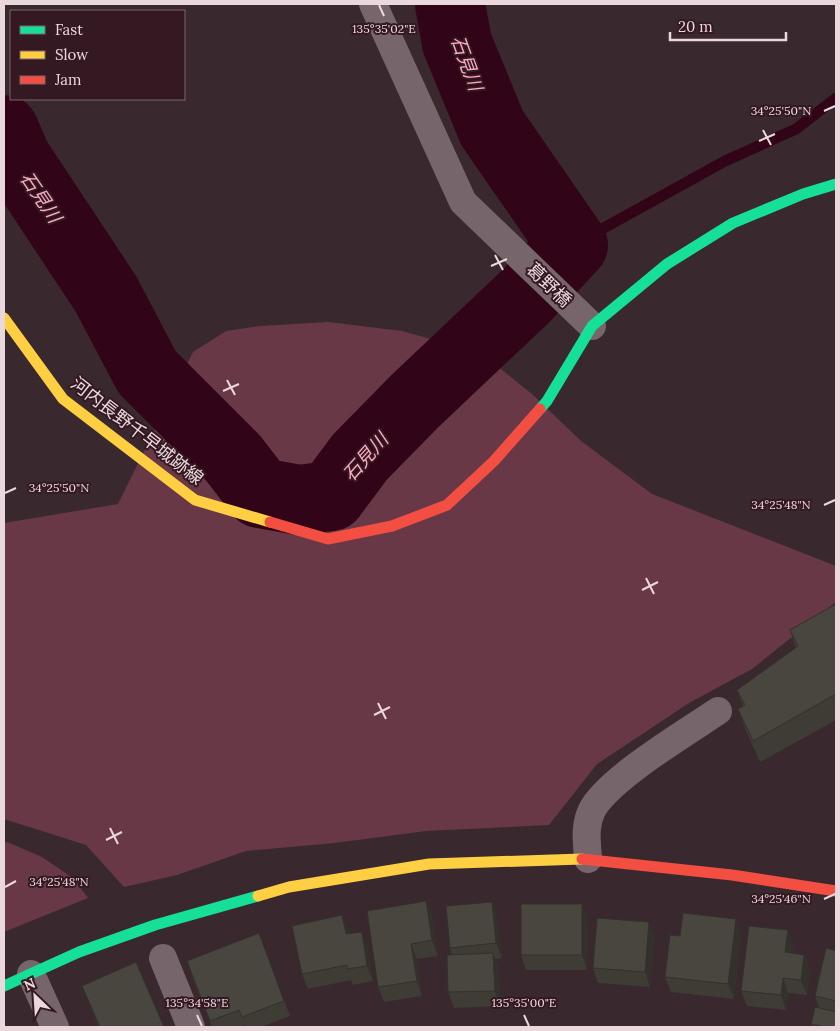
<svg xmlns="http://www.w3.org/2000/svg" width="840" height="1031" font-family="Lora,'Noto Sans JP',serif">
<style>
.green{fill:#683847}
.lines{fill:none;stroke-linecap:round;stroke-linejoin:round}
.stream{stroke:#310417;stroke-width:11}
.river{stroke:#310417;stroke-width:70}
.street{stroke:#76656a;stroke-width:28}
.fast{stroke:#16e098;stroke-width:11}
.slow{stroke:#ffcf43;stroke-width:11}
.jam{stroke:#f24e42;stroke-width:11}
.wall{fill:#3e3c35}
.shaded-wall{fill:#32312b}
.building{fill:#48463e;stroke:#32312b}
.ticks{fill:none;stroke:#ebd8dd;stroke-width:2}
.labels{text-anchor:middle;stroke-width:4;stroke-linejoin:round;paint-order:stroke}
.street-label{font-size:18px;fill:#ebd8dd;stroke:#341922}
.water-label{font-size:19px;font-style:italic;fill:#fea9c2;stroke:#341922}
.ticks-label{font-size:12px;text-anchor:middle;fill:#ebd8dd;stroke:#341922;stroke-width:4;stroke-linejoin:round;paint-order:stroke}
</style>
<rect width="100%" height="100%" fill="#39292e"/>
<g class="green">
<polygon points="328,322 402,331 481,353 532,394 581,441 652,494 836,566 836,602 752,669 689,703 597,764 549,825 426,831 335,843 246,851 177,875 124,887 86,845 4,819 4,523 118,504 193,352 226,331 260,326"/>
<polygon points="7,842 42,857 73,878 88,898 4,932 4,843"/>
</g>
<g class="lines">
<polyline class="stream" points="573,245 725,161 796,129 836,98"/>
<polyline class="river" points="4,130 16,158 106,294 147,372 233,458 260,493 299,500 331,496 360,457 415,401 525,297 573,245 492,128 457,43 450,4"/>
<g class="street">
<polyline points="373,4 463,202 592,326"/>
<path d="M588 859C587 842 584 826 592 810 608 779 687 732 718 711"/>
<polyline points="163,958 191,1027"/>
<polyline points="31,974 55,1027"/>
</g>
<g class="fast">
<polyline points="540,409 547,401 592,326 667,264 733,223 803,194 836,184"/>
<polyline points="4,986 79,952 155,925 258,896"/>
</g>
<g class="slow">
<polyline points="4,318 63,399 195,500 270,522"/>
<polyline points="258,896 289,887 429,864 582,859"/>
</g>
<g class="jam">
<polyline points="270,522 328,539 392,526 447,505 494,461 540,409"/>
<polyline points="582,859 732,875 836,891"/>
</g>
</g>
<g class="wall">
<polygon points="836,604 836,720 760,762 746,731 738,709 743,706 737,690 796,648 790,630"/>
<polygon points="426,901 432,917 438,956 417,959 422,996 384,1002 378,987"/>
<polygon points="497,917 502,958 495,959 499,968 500,1006 454,1008 448,992 452,955 450,948"/>
<polygon points="588,919 587,970 526,970 521,955"/>
<polygon points="736,919 741,934 734,999 671,992 665,977 680,936"/>
<polygon points="348,930 349,934 367,947 373,981 353,985 351,980 308,989 302,974"/>
<polygon points="788,930 794,946 793,953 804,955 810,970 807,995 788,993 786,1010 747,1006 741,991"/>
<polygon points="259,933 290,1016 261,1027 245,1027 245,1025 239,1027 212,1027 192,977"/>
<polygon points="655,937 650,987 598,983 593,968"/>
<polygon points="836,951 836,1027 812,1027 811,1024 819,1008 815,996"/>
<polygon points="82,986 164,1027 99,1027"/>
</g>
<g class="shaded-wall">
<polygon points="426,901 432,917 438,956 432,940"/>
<polygon points="492,902 497,917 502,958 496,943"/>
<polygon points="582,904 588,919 587,970 582,955"/>
<polygon points="342,915 348,930 352,950 346,934"/>
<polygon points="736,919 741,934 734,999 728,984"/>
<polygon points="649,922 655,937 650,987 645,972"/>
<polygon points="788,930 794,946 791,968 785,952"/>
<polygon points="362,932 367,947 373,981 367,966"/>
<polygon points="411,944 417,959 422,996 417,981"/>
<polygon points="493,953 499,968 500,1006 495,991"/>
<polygon points="804,955 810,970 807,995 801,980"/>
<polygon points="783,978 788,993 786,1010 781,995"/>
</g>
<g class="building">
<polygon points="836,604 836,694 753,741 738,709 745,705 737,690 798,646 790,630"/>
<polygon points="426,901 432,940 411,944 417,981 378,987 367,911"/>
<polygon points="492,902 496,943 450,948 446,906"/>
<rect x="521" y="904" width="61" height="51"/>
<polygon points="683,913 736,919 728,984 665,977 670,935 680,936"/>
<polygon points="342,915 346,934 362,932 367,966 347,969 347,965 302,974 292,926"/>
<polygon points="597,918 649,922 645,972 593,968"/>
<polygon points="749,926 788,930 785,952 804,955 801,980 783,978 781,995 741,991"/>
<polygon points="259,933 284,1001 242,1017 239,1010 210,1021 187,961"/>
<polygon points="826,948 836,951 836,1001 815,996"/>
<polygon points="493,953 495,991 448,992 447,955"/>
<polygon points="136,962 164,1027 100,1027 82,986"/>
<polygon points="815,1007 836,1012 836,1027 826,1027 811,1024"/>
</g>
<path class="ticks" d="M379 5 384 16M824 111 835 106M763 130 771 145M759 141 775 134M495 255 503 270M491 266 507 259M227 380 235 395M223 391 239 384M5 493 16 488M824 505 835 500M646 578 654 594M642 590 658 582M378 703 386 719M374 715 390 707M110 828 118 844M106 840 122 832M5 887 16 881M824 899 835 894M197 1015 202 1026M524 1015 529 1026"/>
<g class="labels">
<g class="street-label">
<text transform="translate(549 285) rotate(44)" y="6">葛野橋</text>
<text transform="translate(137 431) rotate(38)" y="6">河内長野千早城跡線</text>
</g>
<g class="water-label">
<text transform="translate(467 63) rotate(70)" y="7">石見川</text>
<text transform="translate(41 197) rotate(56)" y="7">石見川</text>
<text transform="translate(365 457) rotate(-48)" y="7">石見川</text>
</g>
</g>
<g class="ticks-label">
<text x="384" y="33">135°35'02"E</text>
<text x="781" y="115">34°25'50"N</text>
<text x="59" y="492">34°25'50"N</text>
<text x="781" y="509">34°25'48"N</text>
<text x="59" y="886">34°25'48"N</text>
<text x="781" y="903">34°25'46"N</text>
<text x="197" y="1007">135°34'58"E</text>
<text x="524" y="1007">135°35'00"E</text>
</g>
<rect width="840" height="1031" fill="none" stroke="#ebd8dd" stroke-width="10"/>
<rect x="10" y="10" width="175" height="90" fill="#341922" stroke="#7d656d"/>
<rect x="20" y="26" width="25" height="8" fill="#16e098" stroke="#7d656d"/>
<text x="55" y="35" font-size="15" fill="#ebd8dd">Fast</text>
<rect x="20" y="51" width="25" height="8" fill="#ffcf43" stroke="#7d656d"/>
<text x="55" y="60" font-size="15" fill="#ebd8dd">Slow</text>
<rect x="20" y="76" width="25" height="8" fill="#f24e42" stroke="#7d656d"/>
<text x="55" y="85" font-size="15" fill="#ebd8dd">Jam</text>
<g transform="translate(35 996) rotate(335)" stroke="#341922" stroke-width="4" paint-order="stroke">
<path d="M0-4L9 19L0 12L-9 19Z" fill="#ebd8dd"/>
<text y="-8" font-size="14" font-weight="bold" text-anchor="middle" fill="#ebd8dd">N</text>
</g>
<path d="M670 32v8h116v-8" fill="none" stroke="#ebd8dd" stroke-width="2.5"/>
<text x="678" y="32" font-size="15" fill="#ebd8dd" stroke="#341922" stroke-width="4" paint-order="stroke">20 m</text>
</svg>
